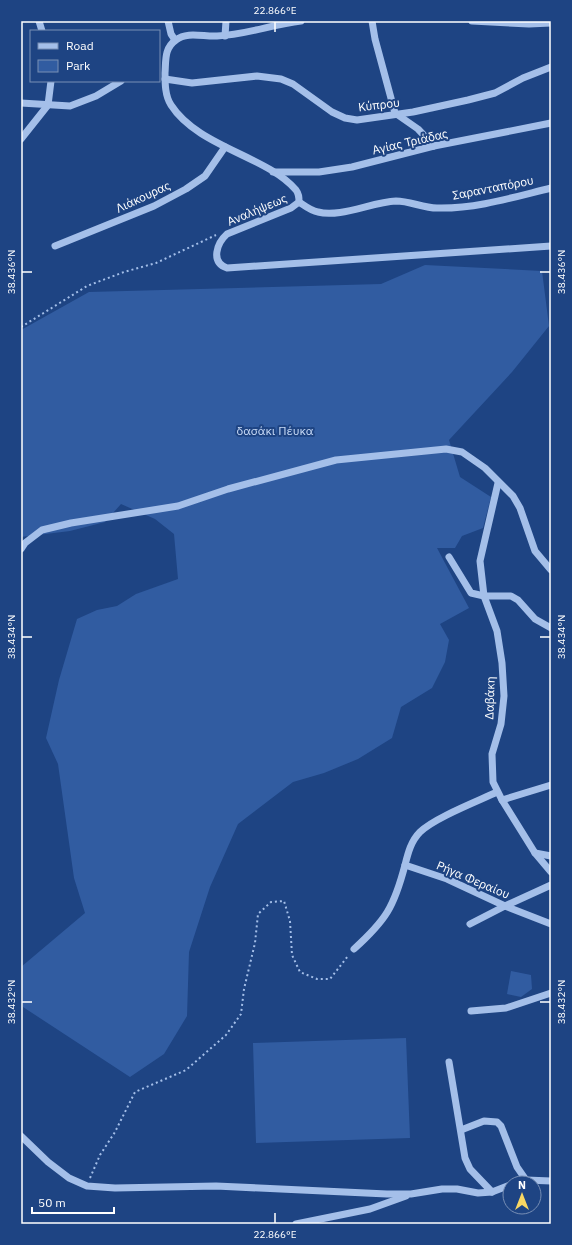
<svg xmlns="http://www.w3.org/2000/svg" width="572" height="1245" font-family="'IBM Plex Sans',sans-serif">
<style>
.green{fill:#315ca1}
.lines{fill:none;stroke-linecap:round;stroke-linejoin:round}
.path{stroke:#a4bfe9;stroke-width:2;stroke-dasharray:2 3;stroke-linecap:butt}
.minor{stroke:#a4bfe9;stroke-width:7}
.ticks{fill:none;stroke:#fff;stroke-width:1.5}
.labels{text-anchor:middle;stroke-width:4;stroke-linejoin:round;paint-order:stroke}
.street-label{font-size:12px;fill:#fff;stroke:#1e4483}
.park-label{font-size:12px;fill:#c9dbf7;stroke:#1e4483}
.neatline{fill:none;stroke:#fff;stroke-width:1.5}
.ticks-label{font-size:10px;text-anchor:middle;fill:#fff}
</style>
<rect width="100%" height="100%" fill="#1e4483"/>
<g class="green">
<polygon points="425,265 542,271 549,326 512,372 449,440 460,477 491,497 483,528 462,536 455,548 437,548 469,608 440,624 449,640 445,662 432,688 401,707 392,738 358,759 324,773 293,782 238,824 210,887 189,952 187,1016 164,1054 130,1077 23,1007 21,967 85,913 74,878 58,764 46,738 59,680 77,619 97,610 117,606 136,594 178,579 174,534 155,519 121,504 105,522 70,531 21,537 21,330 89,292 381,284"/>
<polygon points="511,971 531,975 532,989 521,997 507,994"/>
<polygon points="406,1038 410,1138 256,1143 253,1043"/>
</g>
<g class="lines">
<g class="path">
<polyline points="21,327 87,286 124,272 156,263 216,235"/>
<polyline points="90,1178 100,1155 115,1132 135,1092 186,1070 226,1035 241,1014 244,989 255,943 258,914 271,902 284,901 290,921 292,955 300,972 317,979 330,979 348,956"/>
</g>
<g class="minor">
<polyline points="39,21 42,31"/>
<polyline points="168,21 171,34 175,40"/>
<path d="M301 21C273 24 246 35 217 36 204 37 187 31 176 40 164 48 166 61 165 73 165 83 165 96 171 105 198 147 267 156 296 190 299 194 299 197 299 202L291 208 227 234C217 243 210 262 227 268L551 246"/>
<polyline points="372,21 375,39 395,113 418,129 434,146"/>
<polyline points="472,21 529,24 551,23"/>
<polyline points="225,36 226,21"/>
<polyline points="165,79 192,83 257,76 281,79 293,84 332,112 345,118 357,120 413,112 468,100 495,93 523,78 551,67"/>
<polyline points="21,103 70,106 96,96 121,81"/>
<polyline points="21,139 48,105 51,81"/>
<polyline points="273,172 319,172 352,167 434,146 551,123"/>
<path d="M299 202C305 206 311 211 318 212 340 218 372 202 396 201 410 201 423 208 437 208 476 209 514 197 551 188"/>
<polyline points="55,246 154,206 186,189 205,176 225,147"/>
<polyline points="498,483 480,561 484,596 497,631 502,663 504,696 501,724 492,754 493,782 502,800 535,853 551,872"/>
<polyline points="21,549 25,543 42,530 71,523 178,506 228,489 336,460 446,449 462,452 485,468 513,496 520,508 535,551 551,570"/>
<polyline points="449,557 471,593 484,596 511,596 518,600 535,619 551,628"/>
<path d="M497 792C478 801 434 818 420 832 411 841 408 853 405 865L447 879 505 906 551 924"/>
<polyline points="502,800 551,785"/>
<polyline points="535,853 551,856"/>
<polyline points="470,924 505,906 551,885"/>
<path d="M354 949C386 920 394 907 405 865"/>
<polyline points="471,1011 506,1008 551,993"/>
<polyline points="449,1062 465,1158 470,1169 492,1192"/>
<polyline points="461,1130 484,1121 497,1122 501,1126 517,1167 526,1180"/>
<polyline points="21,1136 48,1162 69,1178 87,1186 115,1188 216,1186 387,1194 411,1194 442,1189 457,1189 478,1193 492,1192 510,1185"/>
<polyline points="515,1183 526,1180 551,1181"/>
<polyline points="296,1224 370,1209 406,1196"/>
</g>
</g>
<path class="ticks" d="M275 22V32M22 272H32M540 272H550M22 637H32M540 637H550M22 1002H32M540 1002H550M275 1213V1223"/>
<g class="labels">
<g class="street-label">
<text transform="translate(379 105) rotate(-7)" y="4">Κύπρου</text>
<text transform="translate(410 142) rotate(-13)" y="4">Αγίας Τριάδας</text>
<text transform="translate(493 188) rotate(-11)" y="4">Σαρανταπόρου</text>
<text transform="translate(143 197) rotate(-25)" y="4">Λιάκουρας</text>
<text transform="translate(257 210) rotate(-23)" y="4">Αναλήψεως</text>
<text transform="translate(490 698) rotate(-88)" y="4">Δαβάκη</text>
<text transform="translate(473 880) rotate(23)" y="4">Ρήγα Φεραίου</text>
</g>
<g class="park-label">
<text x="275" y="435">δασάκι Πέυκα</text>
</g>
</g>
<rect width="572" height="1245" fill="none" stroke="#1e4483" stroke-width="44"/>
<rect x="30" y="30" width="130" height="52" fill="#1e4483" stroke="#788fb5"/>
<rect x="38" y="43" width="20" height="6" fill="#a4bfe9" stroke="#788fb5"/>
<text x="66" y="50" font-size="12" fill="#ffffff">Road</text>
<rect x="38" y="60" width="20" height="12" fill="#315ca1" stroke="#788fb5"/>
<text x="66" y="70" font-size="12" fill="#ffffff">Park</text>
<g transform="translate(522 1195)"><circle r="19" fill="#1e4483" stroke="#788fb5"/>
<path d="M0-3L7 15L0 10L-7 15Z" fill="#f8d763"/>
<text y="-6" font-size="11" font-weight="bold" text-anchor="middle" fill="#ffffff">N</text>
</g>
<path d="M32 1207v6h82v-6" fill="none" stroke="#ffffff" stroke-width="2"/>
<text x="38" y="1207" font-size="12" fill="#ffffff" stroke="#1e4483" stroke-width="3" paint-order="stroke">50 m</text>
<rect x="22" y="22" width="528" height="1201" class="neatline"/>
<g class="ticks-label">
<text x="275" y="14">22.866°E</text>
<text transform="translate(11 272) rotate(-90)" y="4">38.436°N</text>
<text transform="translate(561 272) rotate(-90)" y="4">38.436°N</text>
<text transform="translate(11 637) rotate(-90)" y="4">38.434°N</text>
<text transform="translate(561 637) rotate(-90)" y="4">38.434°N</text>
<text transform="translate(11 1002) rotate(-90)" y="4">38.432°N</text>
<text transform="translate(561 1002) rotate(-90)" y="4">38.432°N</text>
<text x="275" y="1238">22.866°E</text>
</g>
</svg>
